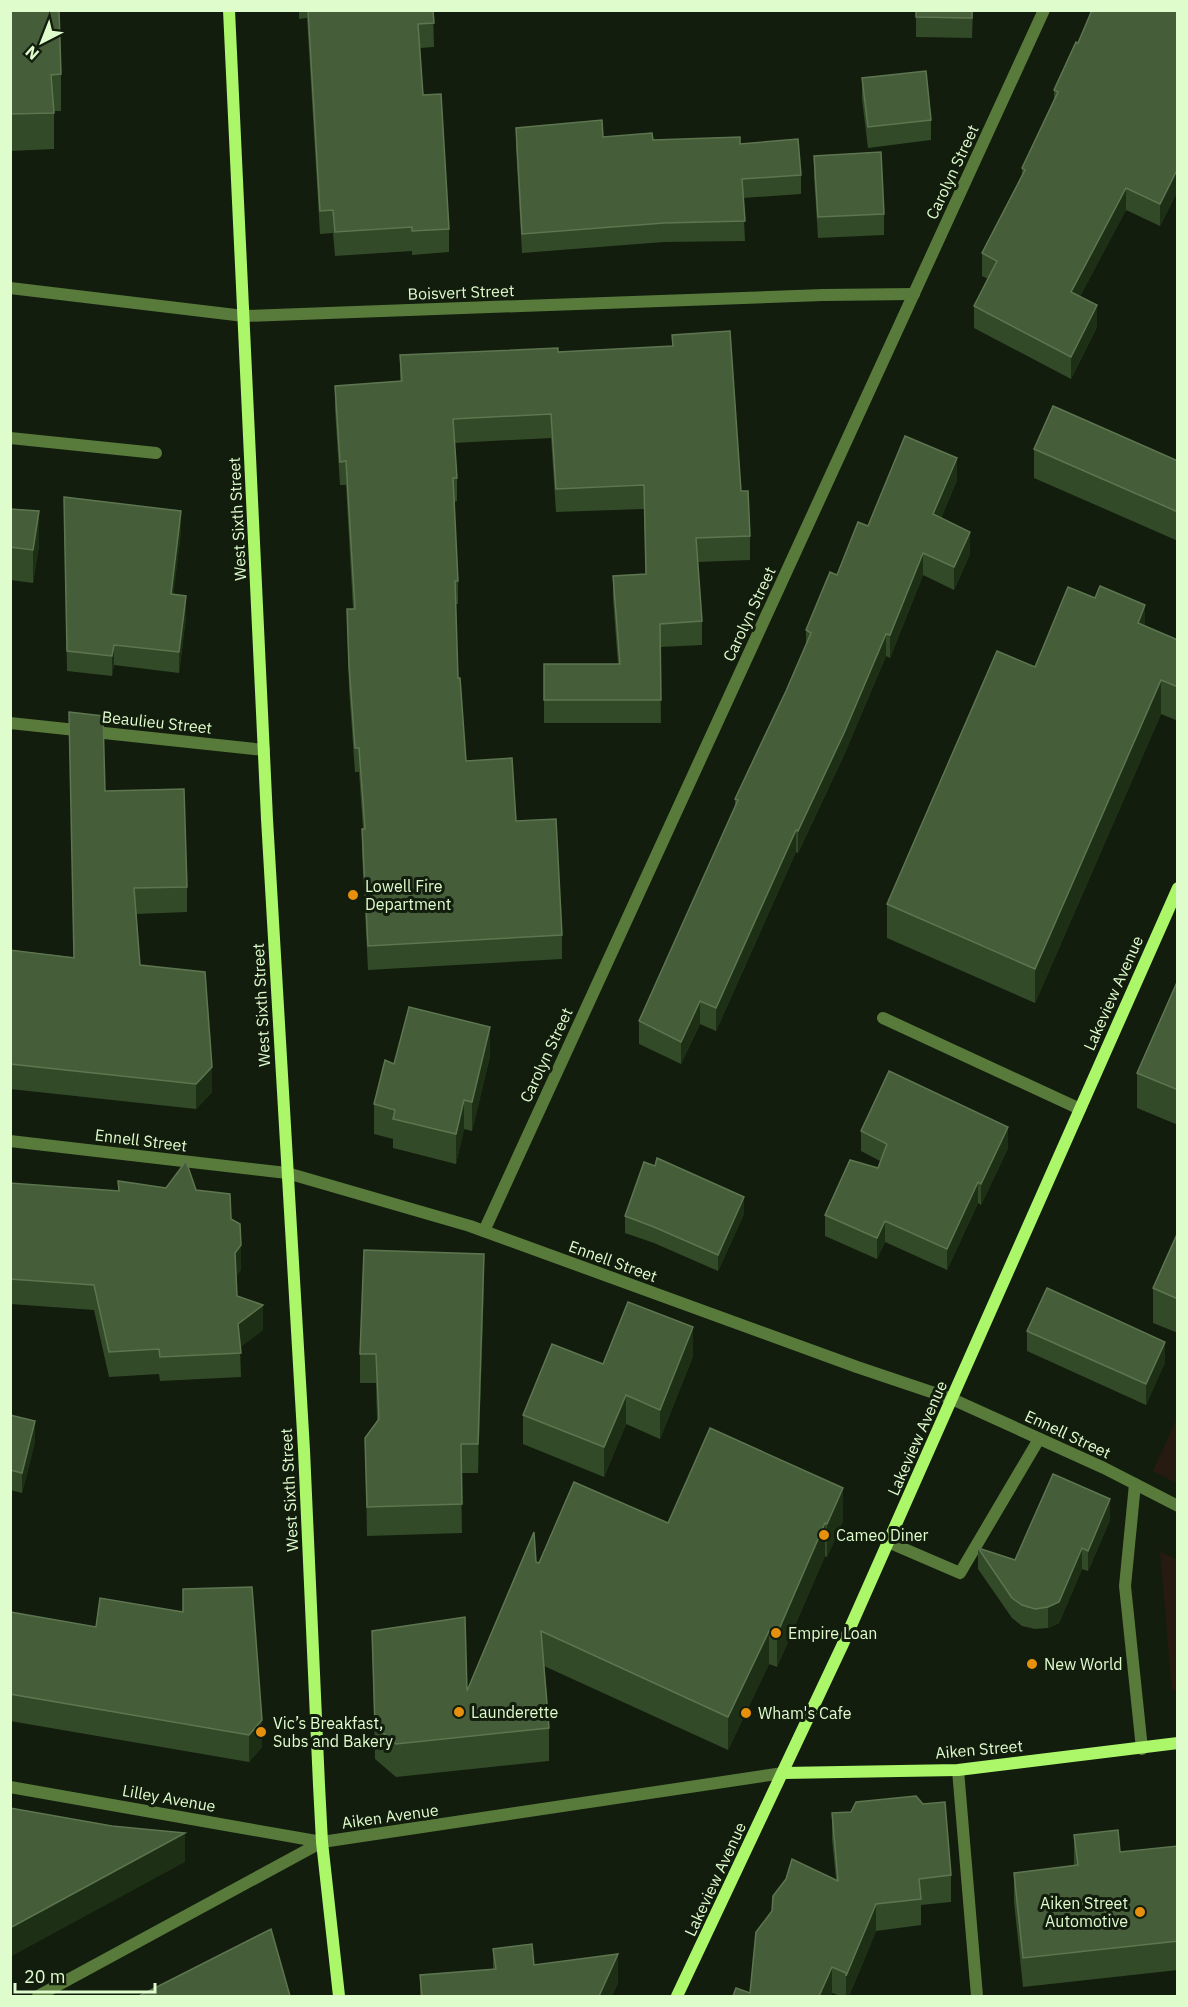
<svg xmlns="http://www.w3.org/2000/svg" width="1188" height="2007" font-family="'IBM Plex Sans',sans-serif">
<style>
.green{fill:#271b11}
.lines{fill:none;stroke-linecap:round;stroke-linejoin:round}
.service{stroke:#587a3b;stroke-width:12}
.minor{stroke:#587a3b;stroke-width:12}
.tertiary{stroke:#587a3b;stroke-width:12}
.secondary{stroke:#acf66a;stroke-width:12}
.wall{fill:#324a27}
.shaded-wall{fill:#1d3015}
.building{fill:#455d38;stroke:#5d7650;stroke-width:1.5}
.poi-dot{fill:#e6900e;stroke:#121d0d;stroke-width:2}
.labels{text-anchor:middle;stroke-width:6;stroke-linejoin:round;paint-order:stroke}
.street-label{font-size:16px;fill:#dffccd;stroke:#121d0d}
.poi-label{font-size:16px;fill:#dffccd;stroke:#121d0d;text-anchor:start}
</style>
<rect width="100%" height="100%" fill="#121d0d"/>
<g class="green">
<polygon points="1177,1418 1177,1483 1153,1471"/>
<polygon points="1160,1551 1177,1560 1178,1690 1172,1691"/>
</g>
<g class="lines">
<g class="service">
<polyline points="10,438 156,453"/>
<polyline points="883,1018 1080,1109"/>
<polyline points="1135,1484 1125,1586 1142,1749"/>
<polyline points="888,1542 960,1573 1039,1439"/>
<polyline points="958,1770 977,1996"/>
</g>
<g class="minor">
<polyline points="10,288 244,316 823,295 914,294"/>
<polyline points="10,723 264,750"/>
<polyline points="10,1141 287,1173 470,1226 857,1367 952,1399 1104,1468 1178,1506"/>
<polyline points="484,1231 1044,10"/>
<polyline points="10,1787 322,1842"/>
</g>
<polyline class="tertiary" points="38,1996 322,1842 783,1773"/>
<g class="secondary">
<polyline points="229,10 267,819 304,1450 319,1785 322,1842 339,1996"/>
<polyline points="783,1773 958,1770 1178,1743"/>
<polyline points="677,1996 842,1646 1178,888"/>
</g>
</g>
<g class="wall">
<polygon points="10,10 61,74 61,111 54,111 54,149 10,151"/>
<polygon points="299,10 433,10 434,47 420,48 423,95 449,229 449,252 412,255 412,251 335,256 333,233 320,234 307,18 299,19"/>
<polygon points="916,10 973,10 972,38 916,37"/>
<polygon points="1178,10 1178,190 1160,226 1126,210 1080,296 1097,327 1071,379 974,328 974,306 988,279 982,276 982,253 1022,175 1022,168 1054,99 1054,90 1078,43"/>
<polygon points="862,78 931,120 931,140 868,148 862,99"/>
<polygon points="516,128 603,137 740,144 801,175 801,194 743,198 745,241 664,242 522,253 516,148"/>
<polygon points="814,156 884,214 884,235 818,238 814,176"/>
<polygon points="672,335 741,491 750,536 750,560 698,562 702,621 702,645 660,647 661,723 544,723 544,664 618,664 613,599 613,576 646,574 644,509 556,512 551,438 454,443 457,478 457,501 454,502 458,581 458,604 456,604 458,678 466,761 516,821 562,935 562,959 368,970 362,853 362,829 363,829 359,772 355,772 349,689 347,609 353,609 346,485 340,485 335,410 335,386 400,381 400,355 558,352 672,346"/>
<polygon points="1034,449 1178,461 1178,541 1034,478"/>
<polygon points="957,480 941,518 970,554 954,590 923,575 890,658 886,656 844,755 798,853 796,852 716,1031 700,1024 681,1064 639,1044 639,1021 735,807 735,799 786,691 806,646 806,630 837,575 868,526"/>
<polygon points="64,497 181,532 173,595 186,617 179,673 114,665 112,676 67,671"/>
<polygon points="10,509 39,545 33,583 10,580"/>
<polygon points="1145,626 1178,640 1178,721 1161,714 1035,1003 887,938 887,904 1035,667"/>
<polygon points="69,712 105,791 187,887 187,912 136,914 140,965 212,1092 196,1109 10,1089 10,950 74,957"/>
<polygon points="1178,980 1178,1125 1137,1108 1137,1073"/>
<polygon points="490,1056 472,1131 464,1129 456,1164 393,1148 393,1139 374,1134 374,1104 394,1064"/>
<polygon points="861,1131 1008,1148 981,1205 978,1203 947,1270 885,1242 877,1259 825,1236 825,1215 878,1168 880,1161 861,1151"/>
<polygon points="655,1166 744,1214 718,1271 654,1243 625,1233 625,1216"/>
<polygon points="10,1183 118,1191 166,1188 196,1190 231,1219 241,1270 236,1276 237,1296 263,1330 240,1347 241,1377 160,1381 159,1374 109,1377 94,1310 10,1304"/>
<polygon points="1178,1232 1178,1333 1153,1323 1153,1288"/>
<polygon points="484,1284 478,1473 461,1473 462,1533 367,1536 365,1438 377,1421 376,1383 360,1383 360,1354"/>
<polygon points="1027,1331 1165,1362 1146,1405 1027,1351"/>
<polygon points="693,1356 660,1439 626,1424 604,1477 523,1444 523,1415 603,1364"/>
<polygon points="10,1415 35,1442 22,1493 10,1490"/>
<polygon points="1110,1520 1088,1571 1082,1569 1059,1623 1048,1628 1035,1629 1022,1626 1012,1618 978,1569 978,1548 1015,1560"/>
<polygon points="843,1521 827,1557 825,1556 777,1667 769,1664 728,1750 544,1666 549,1728 549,1761 396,1777 375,1759 372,1631 467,1691 536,1562 539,1563 668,1523"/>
<polygon points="183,1589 262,1747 249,1762 10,1721 10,1612 96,1627 183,1612"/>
<polygon points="832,1813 951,1875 951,1902 921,1905 921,1925 876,1931 849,1996 840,1996 832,1993 750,1993 836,1879 832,1839"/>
<polygon points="1074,1835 1120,1852 1178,1846 1178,1970 1023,1987 1014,1902 1014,1873 1074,1866"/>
<polygon points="493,1949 534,1965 618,1983 612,1996 420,1996 420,1975 493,1969"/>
</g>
<g class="shaded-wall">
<polygon points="1178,168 1178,190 1160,226 1160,204"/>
<polygon points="1126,188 1126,210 1071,314 1071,292"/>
<polygon points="1097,305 1097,327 1071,379 1071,357"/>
<polygon points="957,458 957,480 933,537 933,514"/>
<polygon points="39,511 39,545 33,583 33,550"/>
<polygon points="181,511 181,532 171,615 171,594"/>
<polygon points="970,532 970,554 954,590 954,567"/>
<polygon points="923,553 923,575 890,658 890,635"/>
<polygon points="186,596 186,617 179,673 179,652"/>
<polygon points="1145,605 1145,639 1138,623"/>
<polygon points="886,634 886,656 844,755 798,853 798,831"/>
<polygon points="114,645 114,665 112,676 112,656"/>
<polygon points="1161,680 1161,714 1035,1003 1035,969"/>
<polygon points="796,830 796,852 716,1031 716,1008"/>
<polygon points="700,1001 700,1024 681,1064 681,1042"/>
<polygon points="490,1027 490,1056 472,1131 472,1102"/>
<polygon points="212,1067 212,1092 196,1109 196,1084"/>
<polygon points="464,1100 464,1129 456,1164 456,1134"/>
<polygon points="1008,1127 1008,1148 981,1205 981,1184"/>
<polygon points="978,1182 978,1203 947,1270 947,1249"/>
<polygon points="744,1197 744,1214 718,1271 718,1255"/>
<polygon points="885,1221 885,1242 877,1259 877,1238"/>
<polygon points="241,1245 241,1270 235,1278 235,1253"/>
<polygon points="484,1254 484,1284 478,1473 478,1444"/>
<polygon points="263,1305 263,1330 238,1349 238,1324"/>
<polygon points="693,1327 693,1356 660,1439 660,1410"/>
<polygon points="1165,1342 1165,1362 1146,1405 1146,1384"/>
<polygon points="626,1395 626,1424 604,1477 604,1447"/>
<polygon points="35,1421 35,1442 22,1493 22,1473"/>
<polygon points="843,1488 843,1521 827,1557 827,1524"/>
<polygon points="1110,1499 1110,1520 1088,1571 1088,1551"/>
<polygon points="825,1523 825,1556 777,1667 777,1634"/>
<polygon points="1082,1548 1082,1569 1059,1623 1048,1628 1048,1607"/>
<polygon points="769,1631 769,1664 728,1750 728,1717"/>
<polygon points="262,1720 262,1747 249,1762 249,1735"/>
<polygon points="185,1833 185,1862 10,1957 10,1928"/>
<polygon points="876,1904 876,1931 849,1996 846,1996 846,1976"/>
<polygon points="618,1954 618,1983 612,1996 599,1996"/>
<polygon points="832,1967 832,1993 831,1996 819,1996"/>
</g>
<g class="building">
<polygon points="10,10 59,10 61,74 51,75 54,113 10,114"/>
<polygon points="308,10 433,10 434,23 418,24 423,95 441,94 449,229 412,231 412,227 335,232 333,210 320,211"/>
<polygon points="916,10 972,10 972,18 916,17"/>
<polygon points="1092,10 1178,10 1178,168 1160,204 1126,188 1071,292 1097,305 1071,357 974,306 997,261 982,253 1025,170 1022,168 1058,92 1054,90 1076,42 1078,43"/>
<polygon points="926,71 931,120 868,127 862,78"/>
<polygon points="602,120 603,137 652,133 653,140 740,137 740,144 798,139 801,175 742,179 745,221 664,223 522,234 516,128"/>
<polygon points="881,152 884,214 818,217 814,156"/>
<polygon points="730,331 741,491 748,491 750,536 696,538 702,621 660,624 661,700 544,700 544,664 620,664 613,576 646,574 644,485 556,489 551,414 453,419 457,478 453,478 458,581 455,581 458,678 460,678 466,761 512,758 516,821 556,819 562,935 368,946 362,829 365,829 359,748 355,748 349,666 347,609 355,609 346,461 340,462 335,386 402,381 400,355 558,348 558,352 673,346 672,335"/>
<polygon points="1053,406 1178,461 1178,512 1034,449"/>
<polygon points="905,436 957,458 933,514 970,532 954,567 923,553 890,635 886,634 844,733 798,831 796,830 716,1008 700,1001 681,1042 639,1021 738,800 735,799 786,691 811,633 806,630 830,572 837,575 858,522 868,526"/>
<polygon points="64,497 181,511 171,594 186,596 179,652 114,645 112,656 67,651"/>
<polygon points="10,509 39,511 33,550 10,547"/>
<polygon points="1100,586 1145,605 1138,623 1178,640 1178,687 1161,680 1035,969 887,904 997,651 1035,667 1068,587 1095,598"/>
<polygon points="69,712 103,716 105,791 184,789 187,887 134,888 140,965 205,972 212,1067 196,1084 10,1064 10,950 74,958"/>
<polygon points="1178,980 1178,1090 1137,1073"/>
<polygon points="409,1007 490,1027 472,1102 464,1100 456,1134 393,1119 395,1110 374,1104 385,1060 394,1064"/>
<polygon points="889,1071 1008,1127 981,1184 978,1182 947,1249 885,1221 877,1238 825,1215 850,1160 878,1168 887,1144 861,1131"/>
<polygon points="657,1158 744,1197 718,1255 654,1227 625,1216 644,1162 655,1166"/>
<polygon points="186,1161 196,1190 230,1194 231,1219 240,1224 241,1245 235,1253 237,1296 263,1305 238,1324 241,1353 160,1357 159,1349 109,1352 94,1285 10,1279 10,1183 119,1191 118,1181 166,1188"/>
<polygon points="1178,1232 1178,1299 1153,1288"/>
<polygon points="364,1250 484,1254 478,1444 461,1444 462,1504 367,1507 365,1438 379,1419 376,1354 360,1354"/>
<polygon points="1047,1288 1165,1342 1146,1384 1027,1331"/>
<polygon points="628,1302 693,1327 660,1410 626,1395 604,1447 523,1415 552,1344 603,1364"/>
<polygon points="10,1415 35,1421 22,1473 10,1470"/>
<polygon points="710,1428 843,1488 827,1524 825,1523 777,1634 769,1631 728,1717 541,1631 549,1728 396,1744 375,1726 372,1631 465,1617 467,1691 534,1532 536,1562 539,1563 574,1482 668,1523"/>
<polygon points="1053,1474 1110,1499 1088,1551 1082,1548 1059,1602 1048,1607 1035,1609 1022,1605 1012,1598 978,1548 1015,1560"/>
<polygon points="252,1587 262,1720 249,1735 10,1694 10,1612 96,1627 100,1598 183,1612 183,1589"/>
<polygon points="916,1796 923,1804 945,1802 951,1875 919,1879 921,1899 876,1904 846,1976 846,1973 832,1967 819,1996 733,1996 736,1988 750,1993 756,1932 772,1911 773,1896 786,1879 792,1859 838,1881 832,1813 851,1812 856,1802"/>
<polygon points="10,1808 112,1826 185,1833 10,1928"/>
<polygon points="1118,1830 1120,1852 1178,1846 1178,1941 1023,1958 1014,1873 1078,1865 1074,1835"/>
<polygon points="271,1929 290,1996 139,1996"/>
<polygon points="532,1944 534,1965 618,1954 599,1996 422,1996 420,1975 496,1969 493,1949"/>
</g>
<g class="poi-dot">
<circle cx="353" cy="895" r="6"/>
<circle cx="824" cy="1535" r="6"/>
<circle cx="776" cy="1633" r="6"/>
<circle cx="1032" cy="1664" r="6"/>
<circle cx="459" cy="1712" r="6"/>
<circle cx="746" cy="1713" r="6"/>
<circle cx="261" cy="1732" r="6"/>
<circle cx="1140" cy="1912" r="6"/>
</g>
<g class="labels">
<g class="street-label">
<text transform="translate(952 172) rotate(-65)" y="6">Carolyn Street</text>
<text transform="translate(461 292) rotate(-2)" y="6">Boisvert Street</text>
<text transform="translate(237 519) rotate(-93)" y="6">West Sixth Street</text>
<text transform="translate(749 614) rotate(-65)" y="6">Carolyn Street</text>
<text transform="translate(157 722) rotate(6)" y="6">Beaulieu Street</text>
<text transform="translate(1113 993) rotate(-66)" y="6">Lakeview Avenue</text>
<text transform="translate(261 1005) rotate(-93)" y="6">West Sixth Street</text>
<text transform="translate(546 1055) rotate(-65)" y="6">Carolyn Street</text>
<text transform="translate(141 1140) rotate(7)" y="6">Ennell Street</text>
<text transform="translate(613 1261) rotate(20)" y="6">Ennell Street</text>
<text transform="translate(1068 1434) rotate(25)" y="6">Ennell Street</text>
<text transform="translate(917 1438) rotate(-66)" y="6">Lakeview Avenue</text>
<text transform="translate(289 1490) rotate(-93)" y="6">West Sixth Street</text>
<text transform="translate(979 1749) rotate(-5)" y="6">Aiken Street</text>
<text transform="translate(169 1798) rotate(10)" y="6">Lilley Avenue</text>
<text transform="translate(390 1816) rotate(-8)" y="6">Aiken Avenue</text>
<text transform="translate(715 1879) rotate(-65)" y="6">Lakeview Avenue</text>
</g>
<g class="poi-label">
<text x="365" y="892">Lowell Fire<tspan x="365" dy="18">Department</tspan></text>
<text x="836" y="1541">Cameo Diner</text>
<text x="788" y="1639">Empire Loan</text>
<text x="1044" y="1670">New World</text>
<text x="471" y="1718">Launderette</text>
<text x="758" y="1719">Wham's Cafe</text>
<text x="273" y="1729">Vic’s Breakfast,<tspan x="273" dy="18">Subs and Bakery</tspan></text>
<text x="1128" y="1909" text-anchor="end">Aiken Street<tspan x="1128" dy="18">Automotive</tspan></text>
</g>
</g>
<rect width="1188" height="2007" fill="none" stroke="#dffccd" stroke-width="24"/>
<g transform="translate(42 42) rotate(222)" stroke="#121d0d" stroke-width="4.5" paint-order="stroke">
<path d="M0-4.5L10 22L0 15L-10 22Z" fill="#dffccd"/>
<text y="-9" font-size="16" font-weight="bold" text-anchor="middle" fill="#dffccd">N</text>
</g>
<path d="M15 1983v9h140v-9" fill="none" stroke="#dffccd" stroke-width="3"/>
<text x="24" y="1983" font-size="18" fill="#dffccd" stroke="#121d0d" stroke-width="4.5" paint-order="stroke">20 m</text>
</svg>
